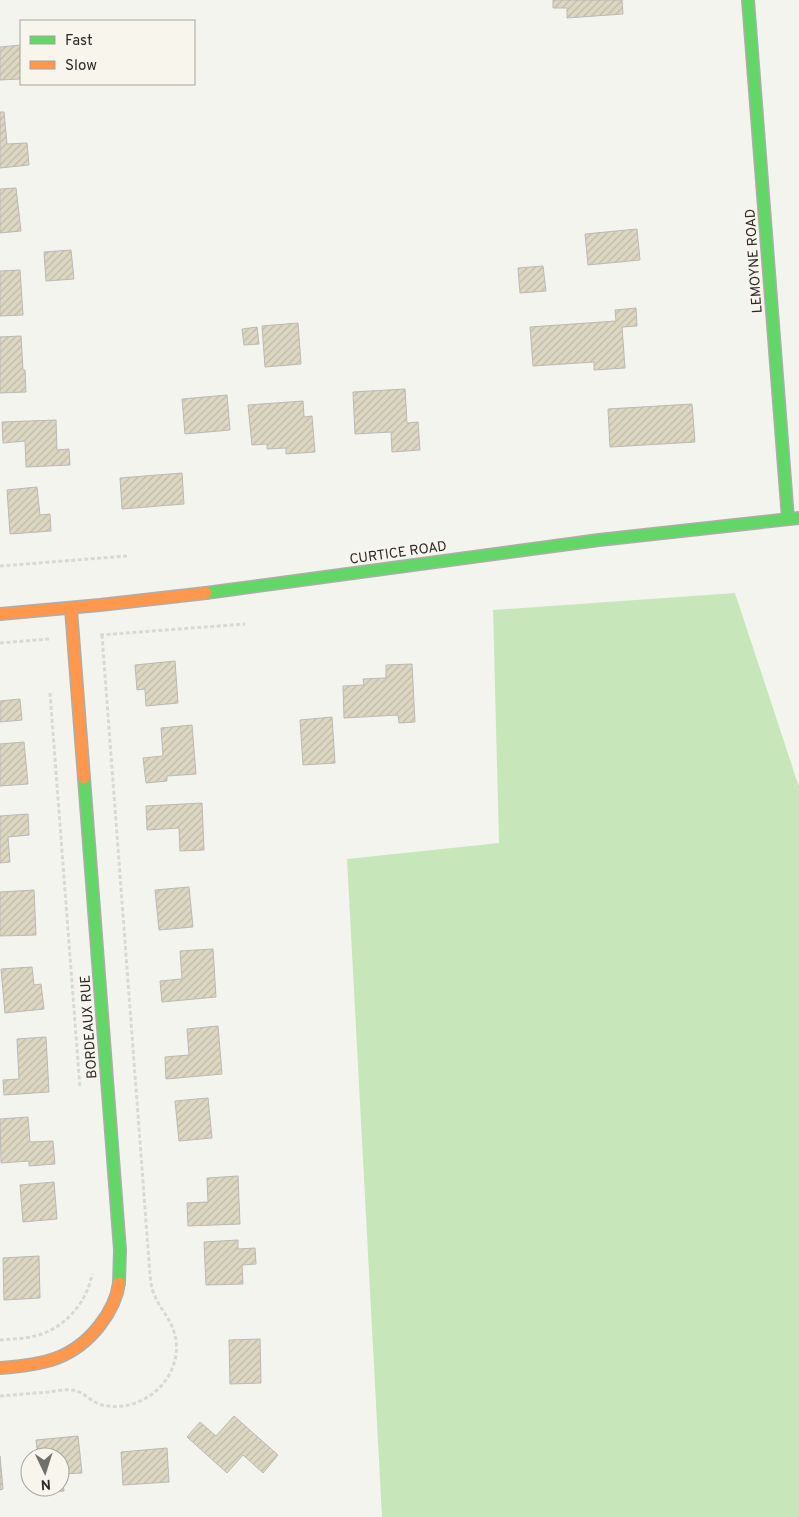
<svg xmlns="http://www.w3.org/2000/svg" width="799" height="1517" font-family="Overpass,sans-serif">
<style>
.grass{fill:#c7e7bb}
.building{fill:url(#building-hatch);stroke:#bab9b5}
.lines{fill:none;stroke-linecap:round;stroke-linejoin:round}
.fast-casing{stroke:#aeada9;stroke-width:14}
.slow-casing{stroke:#aeada9;stroke-width:14}
.path{stroke:#d9d8d6;stroke-width:3;stroke-dasharray:4 2.5;stroke-linecap:butt}
.fast{stroke:#63d668;stroke-width:11}
.slow{stroke:#ff974d;stroke-width:11}
.labels{text-anchor:middle;stroke-width:4;stroke-linejoin:round;paint-order:stroke}
.street-label{font-size:14px;fill:#2b2a26;stroke:#f7f5ec}
</style>
<defs>
<pattern id="building-hatch" width="6" height="6" patternUnits="userSpaceOnUse" patternTransform="scale(1.25)"><rect width="6" height="6" fill="#ddd7c2"/><path d="M-1 1l2-2M0 6l6-6M5 7l2-2" fill="none" stroke="#beb9a7"/></pattern>
</defs>
<rect width="100%" height="100%" fill="#f4f4ef"/>
<polygon class="grass" points="735,593 799,787 799,1517 382,1517 347,859 499,843 493,610"/>
<g class="building">
<polygon points="553,0 622,0 623,14 567,18 567,8 553,8"/>
<polygon points="21,45 21,79 0,80 0,47"/>
<polygon points="0,112 4,112 7,144 27,143 29,165 0,168"/>
<polygon points="16,188 21,231 0,233 0,189"/>
<polygon points="637,229 640,260 588,265 585,234"/>
<polygon points="71,250 74,279 46,281 44,252"/>
<polygon points="543,266 546,291 520,293 518,268"/>
<polygon points="20,270 23,315 0,316 0,271"/>
<polygon points="636,308 637,326 622,327 625,368 594,370 594,362 533,366 530,327 616,321 615,310"/>
<polygon points="298,323 301,364 265,367 262,326"/>
<polygon points="257,327 259,344 244,345 242,329"/>
<polygon points="21,336 23,370 25,370 26,392 0,393 0,337"/>
<polygon points="405,389 407,423 418,422 420,450 392,452 391,432 355,434 353,392"/>
<polygon points="227,395 230,430 185,434 182,399"/>
<polygon points="303,401 304,417 312,416 315,452 286,454 286,448 267,449 267,444 252,445 248,405"/>
<polygon points="692,404 695,442 610,447 608,409"/>
<polygon points="56,420 57,450 69,449 70,465 26,467 25,441 3,443 2,422"/>
<polygon points="182,473 184,504 122,509 120,478"/>
<polygon points="37,487 40,515 50,514 51,531 10,534 7,490"/>
<polygon points="175,661 178,703 146,706 145,689 137,690 135,665"/>
<polygon points="412,664 415,722 399,723 398,715 344,718 343,686 364,685 363,679 386,678 386,665"/>
<polygon points="20,699 22,720 0,722 0,701"/>
<polygon points="332,717 335,763 303,765 300,720"/>
<polygon points="192,725 196,774 167,776 167,781 146,783 143,758 163,756 161,728"/>
<polygon points="24,742 28,784 0,786 0,744"/>
<polygon points="202,803 204,850 180,851 179,828 147,830 146,806"/>
<polygon points="28,814 29,835 8,837 10,862 0,863 0,816"/>
<polygon points="189,887 193,927 159,930 155,890"/>
<polygon points="34,890 36,935 0,936 0,892"/>
<polygon points="213,949 216,997 162,1002 160,981 182,979 180,951"/>
<polygon points="32,967 34,985 41,984 44,1009 5,1013 1,969"/>
<polygon points="218,1026 222,1074 166,1079 165,1057 189,1055 187,1029"/>
<polygon points="46,1037 49,1092 4,1095 3,1080 19,1079 17,1039"/>
<polygon points="208,1098 212,1138 179,1141 175,1101"/>
<polygon points="28,1117 30,1142 53,1141 55,1164 29,1166 29,1161 1,1163 0,1119"/>
<polygon points="238,1176 240,1224 188,1226 187,1203 208,1202 207,1178"/>
<polygon points="54,1182 57,1219 23,1222 20,1185"/>
<polygon points="238,1240 238,1249 255,1248 256,1264 242,1265 243,1284 206,1285 204,1242"/>
<polygon points="39,1256 40,1298 4,1300 3,1258"/>
<polygon points="260,1339 261,1383 230,1384 229,1340"/>
<polygon points="234,1416 278,1455 263,1473 243,1455 227,1473 187,1437 200,1422 216,1436"/>
<polygon points="78,1436 82,1473 62,1474 64,1491 41,1493 41,1487 60,1487 60,1457 38,1457 36,1440"/>
<polygon points="167,1448 169,1482 123,1485 121,1452"/>
<polygon points="0,1456 3,1489 0,1490"/>
</g>
<g class="lines">
<defs>
<g id="fast">
<polyline points="748,0 788,519"/>
<polyline points="206,593 599,540 799,518"/>
<polyline points="84,778 120,1250 119,1283"/>
</g>
<g id="slow">
<polyline points="71,609 84,778"/>
<polyline points="0,614 100,605 206,593"/>
<path d="M0 1368C42 1365 73 1360 100 1325 110 1312 117 1299 119 1283"/>
</g>
</defs>
<use href="#fast" class="fast-casing"/>
<use href="#slow" class="slow-casing"/>
<g class="path">
<polyline points="0,566 127,556"/>
<polyline points="100,635 245,624"/>
<polyline points="0,643 49,639"/>
<polyline points="50,693 80,1088"/>
<path d="M0 1340C11 1339 24 1339 35 1336 64 1329 87 1303 92 1274"/>
<path d="M0 1396C16 1395 33 1393 49 1392 56 1391 65 1389 72 1390 83 1391 91 1402 102 1405 141 1414 181 1381 176 1341 174 1322 161 1311 154 1294 151 1288 151 1281 150 1275L102 635"/>
</g>
<use href="#fast" class="fast"/>
<use href="#slow" class="slow"/>
</g>
<g class="labels">
<g class="street-label">
<text transform="translate(753 261) rotate(-94)" y="5">LEMOYNE ROAD</text>
<text transform="translate(398 552) rotate(-8)" y="5">CURTICE ROAD</text>
<text transform="translate(88 1027) rotate(-94)" y="5">BORDEAUX RUE</text>
</g>
</g>
<rect x="20" y="20" width="175" height="65" fill="#f7f5ec" stroke="#a5a49d"/>
<rect x="30" y="36" width="25" height="8" fill="#63d668" stroke="#a5a49d"/>
<text x="65" y="45" font-size="15" fill="#2b2a26">Fast</text>
<rect x="30" y="61" width="25" height="8" fill="#ff974d" stroke="#a5a49d"/>
<text x="65" y="70" font-size="15" fill="#2b2a26">Slow</text>
<g transform="translate(45 1472) rotate(176)"><circle r="24" fill="#f7f5ec" stroke="#a5a49d"/>
<path d="M0-4L9 19L0 12L-9 19Z" fill="#71716c"/>
<text y="-8" font-size="14" font-weight="bold" text-anchor="middle" fill="#2b2a26">N</text>
</g>
</svg>
